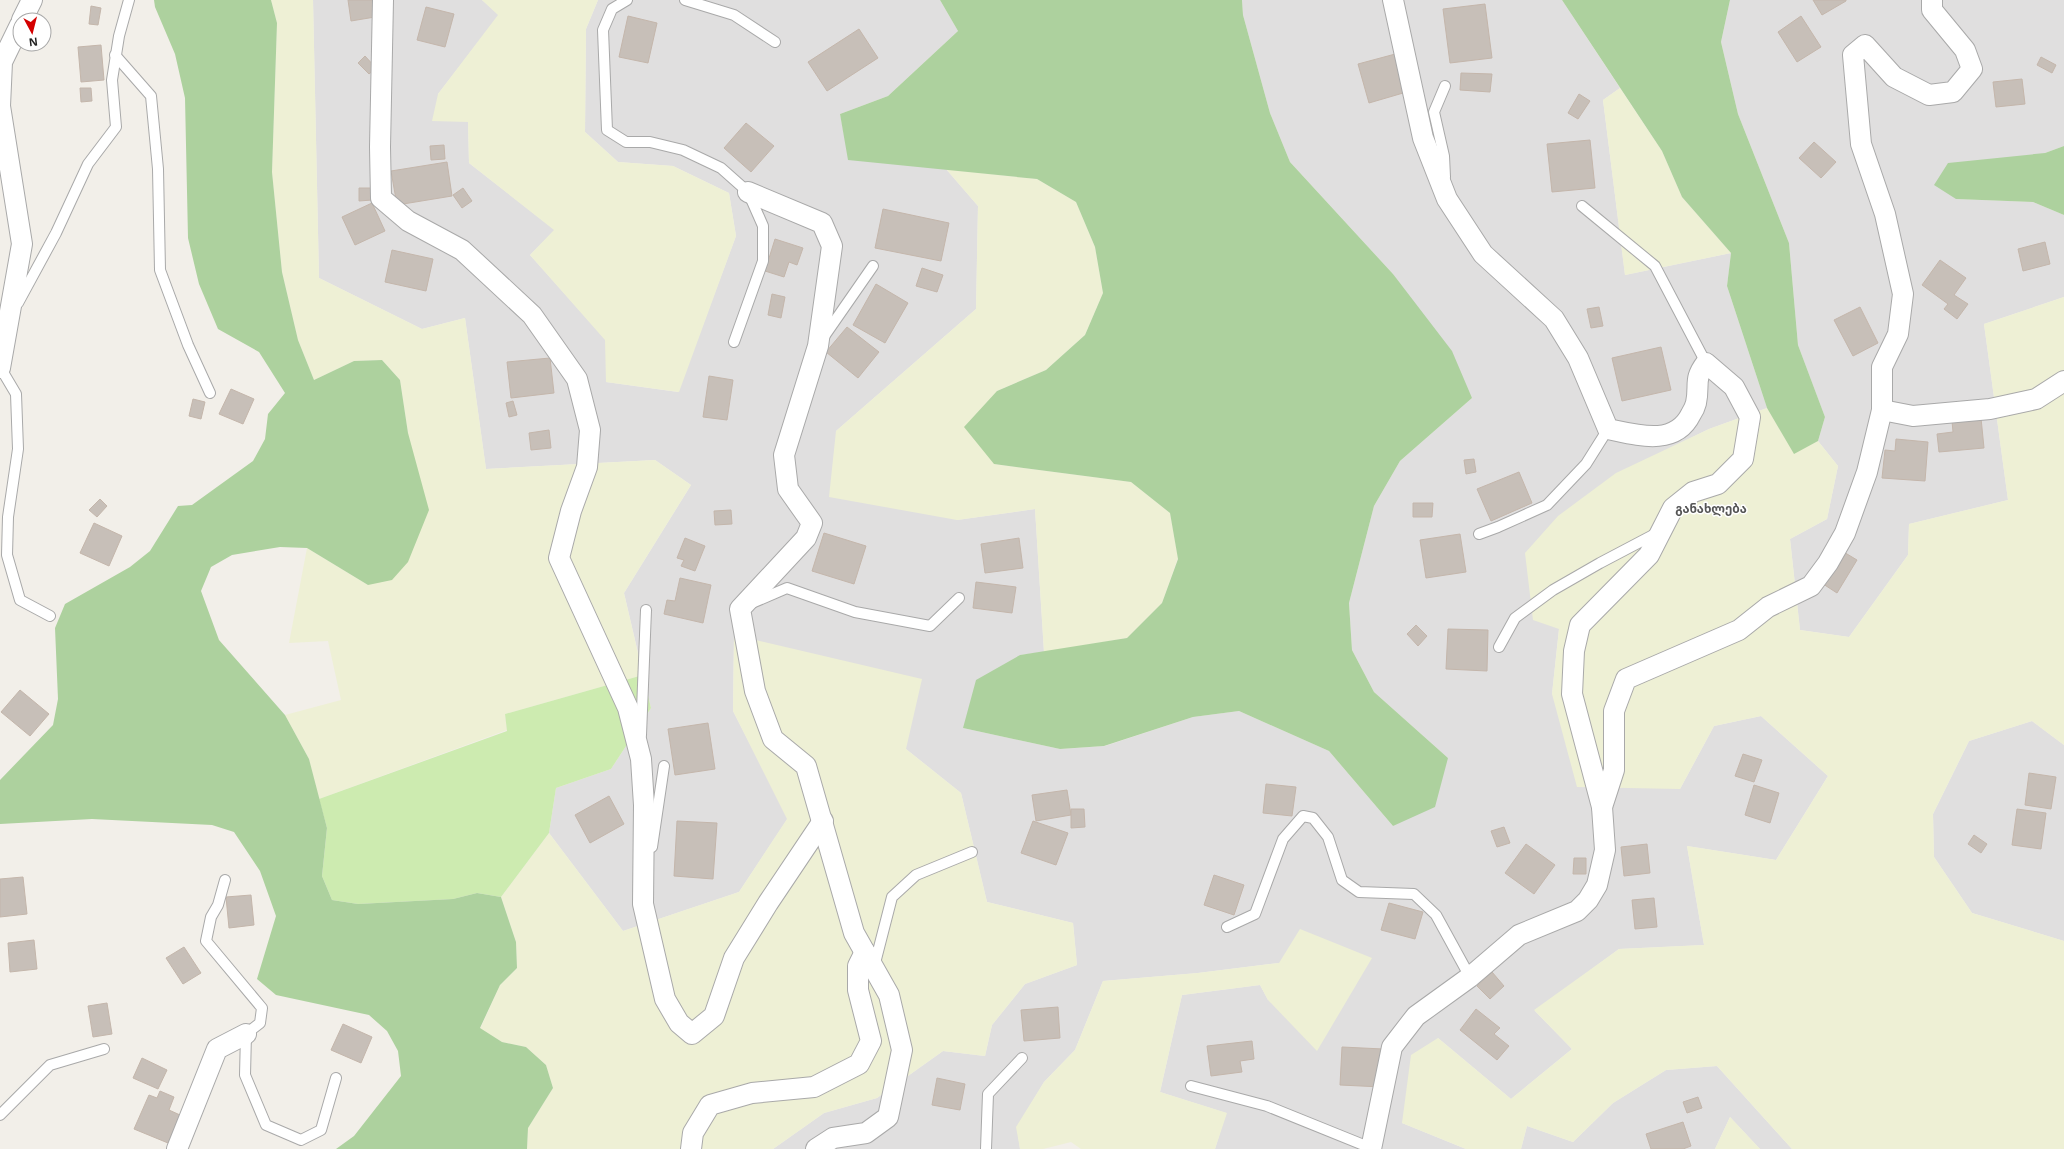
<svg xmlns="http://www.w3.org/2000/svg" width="2064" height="1149" font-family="'Noto Sans','Noto Sans Georgian',sans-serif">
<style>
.residential{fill:#e0dfdf}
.farmland{fill:#eef0d5}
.grass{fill:#cdebb0}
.forest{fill:#add19e}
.building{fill:#c7bfb8;stroke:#c4b6ab}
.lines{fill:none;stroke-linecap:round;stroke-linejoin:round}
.service-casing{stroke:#a9a9a9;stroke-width:12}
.minor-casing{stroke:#a9a9a9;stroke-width:22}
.service{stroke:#fff;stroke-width:10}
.minor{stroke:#fff;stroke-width:20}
.labels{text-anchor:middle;stroke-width:3;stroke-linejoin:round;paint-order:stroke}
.quarter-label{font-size:12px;font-weight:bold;fill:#555;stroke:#fff}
</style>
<rect width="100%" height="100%" fill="#f2efe9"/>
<g class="residential">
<polygon points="313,0 482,0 499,15 438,94 468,122 469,163 555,230 530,255 606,340 606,382 678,392 736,236 729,193 673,166 618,162 585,132 586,29 598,0 940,0 958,31 888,96 840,114 849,159 946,169 978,206 976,309 836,431 957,520 1035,509 1044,652 1020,655 963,728 1060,749 1105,746 1193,717 1239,711 1329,751 1393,826 1448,758 1374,692 1352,650 1349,603 1374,506 1400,461 1472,398 1393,274 1290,162 1270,113 1243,15 1242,0 1562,0 1620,88 1603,100 1625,275 1731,253 1727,286 1767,408 1709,429 1668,449 1559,629 1552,694 1680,789 1714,726 1761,716 1828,776 1776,860 1687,846 1704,945 1619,949 1535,1011 1572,1049 1511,1099 1438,1038 1402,1123 1466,1149 1215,1149 1226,1113 1160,1092 1182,995 1260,985 1268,1000 1279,963 1198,973 1103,981 1075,1050 1044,1082 1017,1127 1020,1149 773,1149 824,1113 877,1098 943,1051 985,1056 992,1025 1025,984 1077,965 1073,923 987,902 961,793 906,749 734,635 733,711 788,818 739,892 623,931 549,833 556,788 611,769 651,708 624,593 691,485 655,460 486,469 465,318 422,329 319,278"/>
<polygon points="1730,0 2064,0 2064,146 2045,153 1956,199 2033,202 2064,215 2064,297 1984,324 2008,500 1909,524 1908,555 1849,637 1800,630 1790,539 1827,519 1838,466 1818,441 1825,417 1798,345 1789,243 1738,114 1721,42"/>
<polygon points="2032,721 2064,745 2064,941 1972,913 1934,857 1933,814 1969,741"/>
<polygon points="1717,1066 1792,1149 1760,1149 1730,1117 1715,1149 1521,1149 1527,1126 1573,1142 1613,1103 1666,1070"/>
</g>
<g class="farmland">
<polygon points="271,0 313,0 319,278 422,329 465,318 486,469 655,460 691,485 624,593 643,675 505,714 507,730 319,799 309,759 285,715 341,700 328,641 289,643 307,548 368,585 408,433 400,380 382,360 354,361 314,380 298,340 282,272 272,172 277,23"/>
<polygon points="482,0 598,0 586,29 585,132 618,162 673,166 729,193 736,236 679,392 606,382 605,340 530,255 554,230 469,163 468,122 432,121 438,94 498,15"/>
<polygon points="1620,88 1662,151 1682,197 1731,253 1625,275 1603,100"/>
<polygon points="946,169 1037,179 1076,202 1095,247 1103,293 1085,335 1046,370 997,391 994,464 1131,482 1170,513 1178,558 1162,603 1127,638 1044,652 1035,509 957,520 829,497 836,431 976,309 978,206"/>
<polygon points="2064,297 2064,745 2032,721 1969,741 1933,814 1934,857 1972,913 2064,941 2064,1149 1792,1149 1717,1066 1666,1070 1613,1103 1573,1142 1527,1126 1521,1149 1466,1149 1402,1123 1411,1055 1438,1038 1511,1099 1572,1049 1534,1010 1619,949 1704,945 1687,846 1776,860 1828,776 1761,716 1714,726 1680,789 1577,787 1552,694 1559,629 1533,620 1525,553 1558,516 1616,473 1709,429 1767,408 1794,453 1818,441 1838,466 1827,519 1790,539 1800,630 1849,637 1908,555 1909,524 2008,500 1984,324"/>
<polygon points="734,635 922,679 906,749 961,793 987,902 1073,923 1077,965 1025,984 992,1025 985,1056 943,1051 877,1098 824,1113 773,1149 527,1149 528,1128 553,1088 546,1065 526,1047 502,1042 480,1029 500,985 517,968 516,942 501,897 549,833 623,931 739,892 787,819 733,711"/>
<polygon points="1300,929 1372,958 1317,1051 1268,1000 1260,985 1182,995 1160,1092 1227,1113 1215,1149 1081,1149 1071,1142 1043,1149 1020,1149 1016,1127 1044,1082 1075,1050 1103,981 1198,973 1279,963"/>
<polygon points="1730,1117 1760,1149 1715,1149"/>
</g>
<polygon class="grass" points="643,675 651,708 611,769 556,788 549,833 501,897 477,893 453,899 358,904 332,900 322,876 327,828 319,799 507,731 505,714"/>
<g class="forest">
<polygon points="154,0 271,0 277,23 272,172 282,272 298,340 314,380 354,361 382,360 400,380 408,433 429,510 408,562 392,580 368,585 307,548 280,547 232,555 211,567 201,591 219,640 285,715 309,759 327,828 322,876 332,900 358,904 453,899 477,893 501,897 516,942 517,968 500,985 480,1028 502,1042 526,1047 546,1065 553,1088 528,1128 527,1149 336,1149 354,1136 401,1076 398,1051 387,1031 369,1015 276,995 257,979 276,916 260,871 234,832 212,825 92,819 0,824 0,780 53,725 58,699 55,628 65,604 130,567 150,551 178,506 192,505 253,461 265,439 268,414 285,393 259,352 218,329 199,284 188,238 185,98 175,54 155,7"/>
<polygon points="940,0 1242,0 1243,15 1270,113 1290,162 1393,274 1452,351 1472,398 1400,461 1374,506 1349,603 1352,650 1374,692 1448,758 1435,807 1393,826 1329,751 1239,711 1193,717 1104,746 1060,749 963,728 976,680 1020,655 1127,638 1162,603 1178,559 1170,513 1131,482 994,464 964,427 997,391 1046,370 1085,335 1103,293 1095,247 1076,202 1037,179 848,160 840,114 888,96 958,31"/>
<polygon points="1562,0 1730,0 1721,42 1738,114 1789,243 1798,345 1825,417 1818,441 1794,454 1767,408 1727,286 1731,253 1682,197 1662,151"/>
<polygon points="2064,146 2064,215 2033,202 1956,199 1934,185 1948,163 2045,153"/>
</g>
<g class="building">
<polygon points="348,0 373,0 375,17 351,21"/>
<polygon points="1813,0 1846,0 1846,1 1822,15"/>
<polygon points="1485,4 1492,58 1450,63 1443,9"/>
<polygon points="91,6 101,8 98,25 89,24"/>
<polygon points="426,7 454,14 445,47 417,40"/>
<polygon points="628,16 657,23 648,63 619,57"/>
<polygon points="1801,16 1821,47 1797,62 1778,32"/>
<polygon points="859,29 878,58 827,91 808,62"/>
<polygon points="101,45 104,80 81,82 78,47"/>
<polygon points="1399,53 1410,91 1369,103 1358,64"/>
<polygon points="365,56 376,68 369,74 358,63"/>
<polygon points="2041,57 2056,65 2052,73 2037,65"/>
<polygon points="1461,73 1492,74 1490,92 1460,90"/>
<polygon points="2022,79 2025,104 1996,107 1993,82"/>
<polygon points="80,88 91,88 92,101 81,102"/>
<polygon points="1579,94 1590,101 1578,119 1568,113"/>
<polygon points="746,123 774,146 751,172 724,148"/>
<polygon points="1590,140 1595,188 1552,192 1547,144"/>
<polygon points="1814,142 1836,162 1821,178 1799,158"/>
<polygon points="444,145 445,159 431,160 430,146"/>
<polygon points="447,162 452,196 397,205 391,171"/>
<polygon points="359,188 372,188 372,200 359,201"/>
<polygon points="463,188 472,201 462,208 453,195"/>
<polygon points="372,203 385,231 355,245 342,217"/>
<polygon points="883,209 949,223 941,261 875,248"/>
<polygon points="775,239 803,248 797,265 789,262 784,277 765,271"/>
<polygon points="2045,242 2050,264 2023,271 2018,249"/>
<polygon points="392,250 433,259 426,291 385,282"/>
<polygon points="1940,260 1966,278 1954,295 1968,304 1957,319 1944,309 1948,304 1922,285"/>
<polygon points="922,268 943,275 937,292 916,286"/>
<polygon points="876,284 908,303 885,343 853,325"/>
<polygon points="772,294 785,297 781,318 768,315"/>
<polygon points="1599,307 1603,326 1591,328 1587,309"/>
<polygon points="1860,307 1878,343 1853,356 1834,320"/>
<polygon points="847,327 879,352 858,378 826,352"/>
<polygon points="1661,347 1671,390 1622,401 1612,358"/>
<polygon points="550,358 554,393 511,398 507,362"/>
<polygon points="709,376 733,380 727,420 703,417"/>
<polygon points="231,389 254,399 243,424 219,414"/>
<polygon points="193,399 205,402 201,419 189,416"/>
<polygon points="513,401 517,415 509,417 506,403"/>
<polygon points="1981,418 1984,448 1939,452 1937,434 1953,432 1952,421"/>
<polygon points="549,430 551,448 531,450 529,433"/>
<polygon points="1896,439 1928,442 1925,481 1882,478 1885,450 1895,451"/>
<polygon points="1474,459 1476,472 1466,474 1464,460"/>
<polygon points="1519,472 1532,503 1491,521 1477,489"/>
<polygon points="100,499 107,506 97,517 89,510"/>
<polygon points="1413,503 1433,503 1432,517 1413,517"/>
<polygon points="731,510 732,524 715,525 714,511"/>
<polygon points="94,523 122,536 109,566 80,553"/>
<polygon points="824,533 866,546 854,584 812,571"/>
<polygon points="1460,534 1466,572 1426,578 1420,540"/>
<polygon points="685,538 705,546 695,571 681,566 684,560 677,558"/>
<polygon points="1019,538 1023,568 985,573 981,544"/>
<polygon points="1837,548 1857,560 1837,593 1817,580"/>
<polygon points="680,578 711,585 703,623 664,614 667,600 675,601"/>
<polygon points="976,582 1016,587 1012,613 973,608"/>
<polygon points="1416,625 1427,636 1418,646 1407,634"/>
<polygon points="1448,629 1488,630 1487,671 1446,669"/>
<polygon points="20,690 49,714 30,736 1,712"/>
<polygon points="708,723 715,769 675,775 668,729"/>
<polygon points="1743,754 1762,760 1754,782 1735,776"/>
<polygon points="2029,773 2056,777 2051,809 2025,805"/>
<polygon points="1266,784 1296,787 1292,816 1263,813"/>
<polygon points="1754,785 1779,793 1770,823 1745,815"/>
<polygon points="1067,790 1071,815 1036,821 1032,795"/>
<polygon points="609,796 624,824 590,843 575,815"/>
<polygon points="1071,809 1084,809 1085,827 1071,828"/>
<polygon points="2017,809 2046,813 2041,849 2012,845"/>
<polygon points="677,821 717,823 713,879 674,876"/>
<polygon points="1033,821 1068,833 1056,865 1021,853"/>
<polygon points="1504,827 1510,843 1497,847 1491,831"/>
<polygon points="1974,835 1987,844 1981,853 1968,844"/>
<polygon points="1526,844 1555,865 1534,894 1505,873"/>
<polygon points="1647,844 1650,873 1624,876 1621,847"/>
<polygon points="1574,858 1586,858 1586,874 1573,874"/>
<polygon points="1214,875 1244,885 1234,915 1204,905"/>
<polygon points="23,877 27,914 0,917 0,879"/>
<polygon points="251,895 254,925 229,928 226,897"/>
<polygon points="1654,898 1657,927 1635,929 1632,900"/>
<polygon points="1389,903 1423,912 1415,939 1381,930"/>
<polygon points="34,940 37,969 10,972 8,943"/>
<polygon points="184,947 201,973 183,984 166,958"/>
<polygon points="1492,972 1504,986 1490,999 1477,986"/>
<polygon points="107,1003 112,1034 93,1037 88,1006"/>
<polygon points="1058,1007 1060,1038 1024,1041 1021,1010"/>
<polygon points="1476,1009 1500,1028 1494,1034 1509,1046 1497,1060 1460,1030"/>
<polygon points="343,1024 372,1037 361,1063 331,1050"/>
<polygon points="1252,1041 1254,1059 1240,1061 1242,1072 1211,1076 1207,1046"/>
<polygon points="1342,1047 1383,1049 1382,1087 1340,1085"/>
<polygon points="142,1058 167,1070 158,1089 133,1078"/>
<polygon points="937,1078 965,1084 960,1110 932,1105"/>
<polygon points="160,1091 174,1097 169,1110 180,1115 168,1143 134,1129 149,1095 157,1098"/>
<polygon points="1698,1097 1702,1108 1687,1113 1683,1102"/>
<polygon points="1683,1122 1691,1146 1683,1149 1651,1149 1646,1134"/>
</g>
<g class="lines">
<defs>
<g id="service">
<polyline points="627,0 612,9 603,30 607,130 626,142 650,142 683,150 721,168 748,192 763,226 763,261 734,342"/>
<polyline points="685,0 734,15 775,42"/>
<polyline points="115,55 151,96 158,169 160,270 188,345 210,393"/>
<polyline points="1445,86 1434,112 1444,156 1445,177"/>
<polyline points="1582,206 1655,266 1706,363"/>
<polyline points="18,303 56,233 88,164 116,127 112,80 119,36 129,0"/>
<polyline points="823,338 873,266"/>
<polyline points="0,367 16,394 18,449 8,517 7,555 20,600 50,616"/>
<polyline points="1479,534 1498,527 1547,505 1586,464 1608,429"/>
<polyline points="752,603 787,588 855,612 930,626 959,598"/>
<polyline points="1499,647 1515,618 1553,590 1600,563 1657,533"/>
<polyline points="641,735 646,610"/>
<polyline points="652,847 664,766"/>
<polyline points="225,880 218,905 211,917 206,941 262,1008 260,1023 246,1034 245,1075 266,1125 301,1140 321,1130 336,1078"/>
<polyline points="1227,927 1255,914 1283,839 1303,816 1313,818 1328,837 1342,880 1359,892 1414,894 1436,915 1470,977"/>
<polyline points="874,967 892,897 916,875 972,852"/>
<polyline points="1191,1086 1267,1106 1371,1148"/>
<polyline points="0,1115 50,1065 104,1049"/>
<polyline points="986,1149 988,1094 1022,1058"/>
</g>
<g id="minor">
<polyline points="383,0 380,147 381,198 408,221 462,250 532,315 577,379 590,430 587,467 571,511 559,558 628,708 641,759 644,805 643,904 665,999 679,1023 692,1034 714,1016 734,958 768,903 823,821"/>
<polyline points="22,20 32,0"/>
<polyline points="748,192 822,223 832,246 818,346 784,455 788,489 812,523 806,538 740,609 755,691 773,739 806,766 854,933 889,995 902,1050 888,1117 866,1133 833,1138 816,1149"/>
<polyline points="0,368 22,244 0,106 2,62 20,25"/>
<polyline points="1882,410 1913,416 1990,409 2036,399 2064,381"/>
<polyline points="1602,807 1614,770 1614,711 1626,679 1739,630 1768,607 1811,586 1828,563 1845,533 1867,472 1882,410 1882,367 1898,334 1903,294 1885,214 1861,144 1853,55 1865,45 1894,77 1929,95 1953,92 1972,69 1965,50 1932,10 1932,0"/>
<polyline points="177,1149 217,1049 246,1034"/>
<polyline points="691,1149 693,1133 710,1105 752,1093 814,1087 859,1064 871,1041 858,990 858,966 865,952"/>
<path d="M1371 1149 1392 1047 1416 1016 1470 977 1519 935 1577 911 1588 900 1597 885 1605 850 1602 807 1572 694 1574 651 1580 625 1649 555 1673 508 1693 492 1718 484 1743 459 1750 417 1734 387 1706 363C1693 380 1700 384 1696 403 1695 407 1693 411 1691 414 1675 447 1637 435 1608 429L1578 358 1554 319 1483 254 1447 199 1423 138 1393 0"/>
</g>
</defs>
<use href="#service" class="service-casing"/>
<use href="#minor" class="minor-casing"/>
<use href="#service" class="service"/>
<use href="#minor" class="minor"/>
</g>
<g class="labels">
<g class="quarter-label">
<text x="1711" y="513">განახლება</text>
</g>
</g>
<g transform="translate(32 32) rotate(173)"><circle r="19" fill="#ffffff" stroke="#a7a7a7"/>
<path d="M0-3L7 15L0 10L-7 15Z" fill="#d40000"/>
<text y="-6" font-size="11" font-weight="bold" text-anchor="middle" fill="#222222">N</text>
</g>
</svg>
